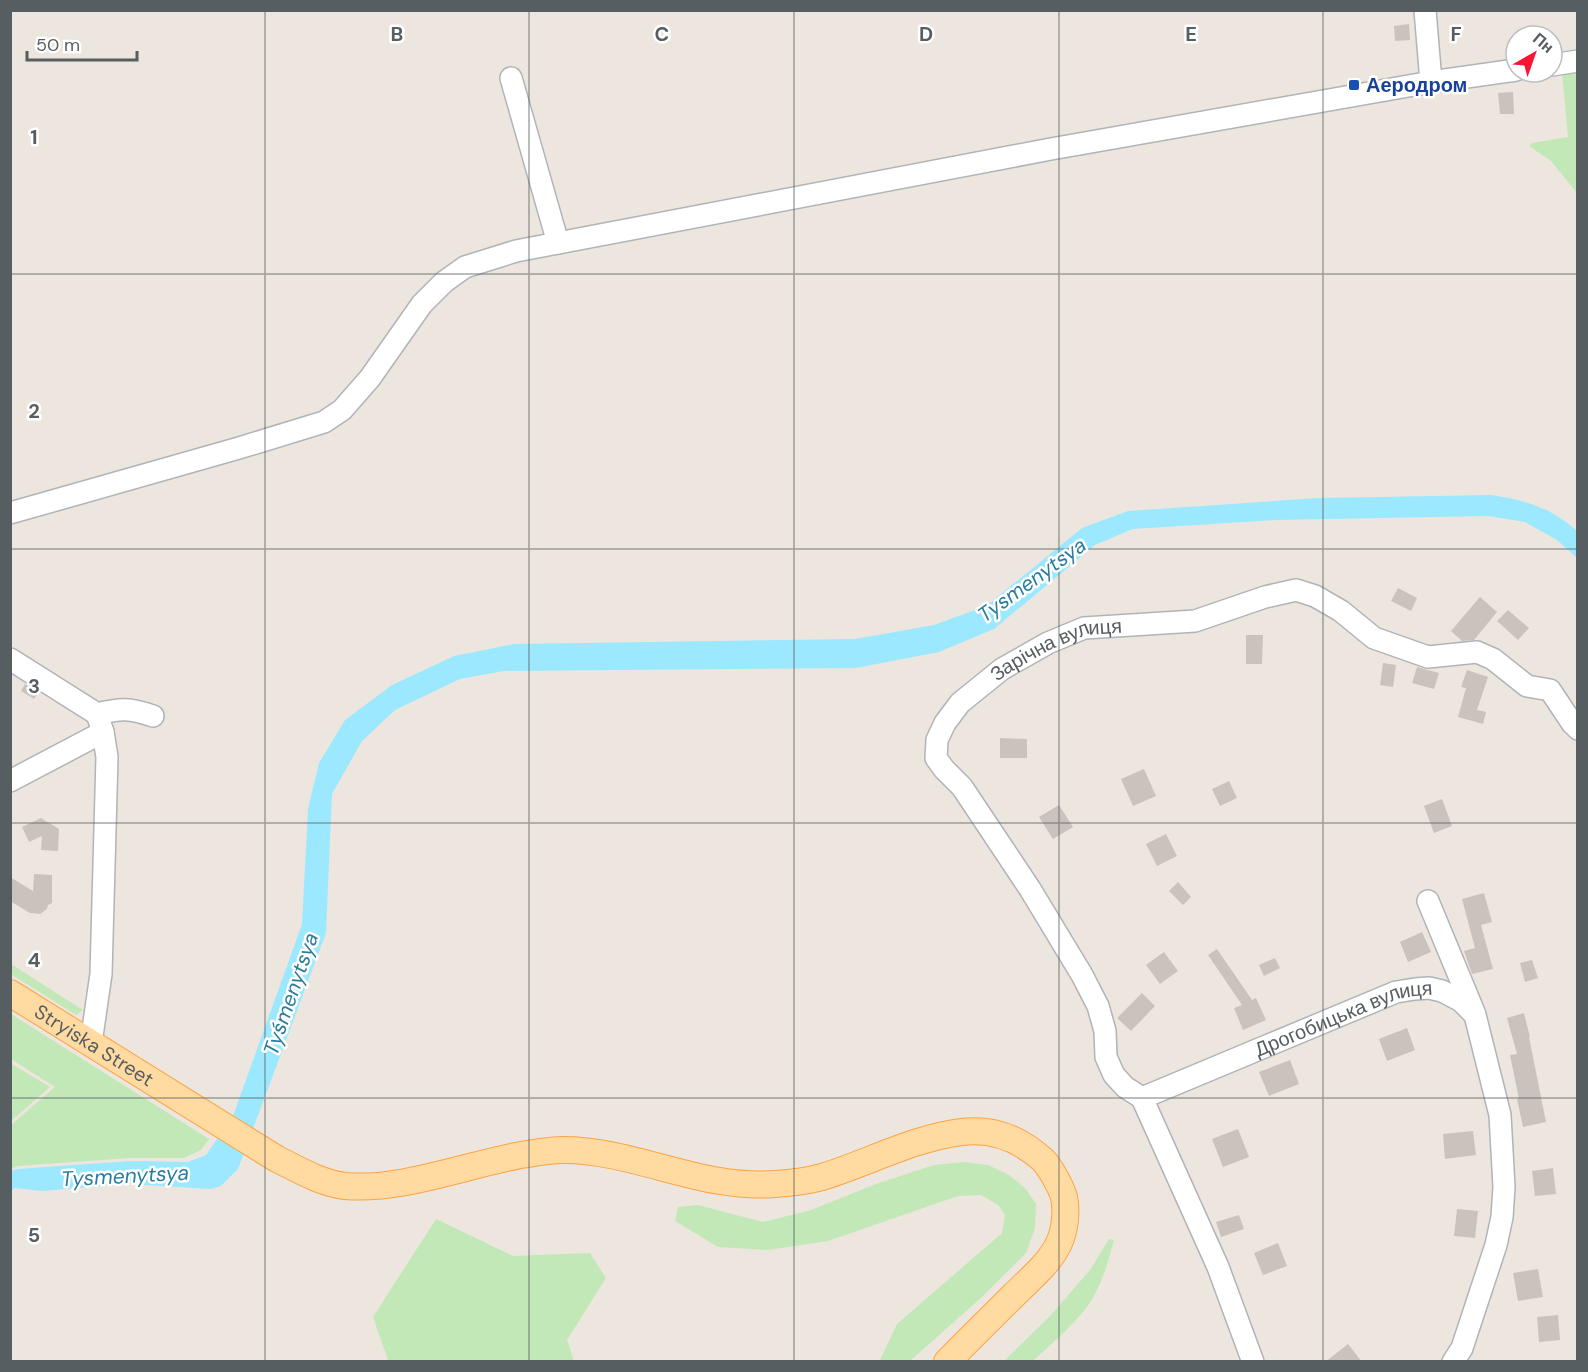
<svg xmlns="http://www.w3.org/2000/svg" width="1588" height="1372" font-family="'DM Sans',sans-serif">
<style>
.green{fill:#c2e8b7}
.water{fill:#9ce9ff}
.building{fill:#cac3bd}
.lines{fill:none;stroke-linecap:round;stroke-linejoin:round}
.minor-casing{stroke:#b0b4b8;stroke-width:24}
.major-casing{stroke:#ffa245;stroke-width:28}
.minor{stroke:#fff;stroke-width:21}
.major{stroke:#ffdba1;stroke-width:26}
.grid{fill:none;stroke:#575e61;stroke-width:1.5;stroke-opacity:0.55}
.transit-dot{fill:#1a4fb4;stroke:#fff;stroke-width:2}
.labels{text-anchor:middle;stroke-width:5;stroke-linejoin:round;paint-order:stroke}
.transit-label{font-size:20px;font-weight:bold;fill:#164399;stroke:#fff;text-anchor:start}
.street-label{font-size:20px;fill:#575e61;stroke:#fff}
.water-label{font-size:21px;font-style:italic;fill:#2a7c9f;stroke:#fff}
.grid-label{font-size:20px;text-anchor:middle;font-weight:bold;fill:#575e61;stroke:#fff;stroke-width:5;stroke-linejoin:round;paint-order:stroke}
</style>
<rect width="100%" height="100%" fill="#ede6de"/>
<g class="green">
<polygon points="1577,71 1577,193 1551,161 1529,146 1532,143 1568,137 1562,72"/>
<polygon points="11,964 83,1010 76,1015 11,974"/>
<polygon points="11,1014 209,1139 201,1150 184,1158 130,1158 18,1166 11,1169 11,1125 55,1087 11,1059"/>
<polygon points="10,1063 50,1087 11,1121 10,1121"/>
<polygon points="965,1162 988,1165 1009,1175 1025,1188 1036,1204 1035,1228 1026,1253 982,1297 910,1361 880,1360 897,1324 1002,1233 1005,1215 998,1205 981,1195 958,1196 828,1241 768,1250 718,1247 675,1221 678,1207 698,1205 763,1222 811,1210 876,1184 934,1165"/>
<polygon points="436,1219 513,1256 590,1253 606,1278 567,1340 574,1361 393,1362 388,1360 373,1317"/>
<path d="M1109 1239 1114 1240C1107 1265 1100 1292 1083 1312 1068 1330 1050 1345 1033 1361H1004L1050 1316 1090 1270Z"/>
</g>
<path class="water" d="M1491 495C1525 500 1550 507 1577 531V558L1557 540 1525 522 1488 516 1278 520 1133 529 1095 545 994 629 939 652 856 668 504 671 460 679 395 710 362 741 332 794 326 933 238 1169 221 1186 211 1189 129 1184 42 1191 15 1188 11 1191V1171L17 1169 131 1161 188 1162 206 1155 233 1116 302 924 308 809 319 763 345 720 392 685 454 656 514 644 855 639 934 625 986 606 1082 528 1128 511 1318 498Z"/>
<g class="building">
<polygon points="1409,24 1410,40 1395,41 1394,26"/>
<polygon points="1513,92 1514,114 1500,114 1498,93"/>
<polygon points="1398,588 1417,598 1411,611 1391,601"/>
<polygon points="1480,597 1497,612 1474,640 1462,641 1451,631"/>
<polygon points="1508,610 1529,628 1518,640 1497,621"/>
<polygon points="1246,635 1263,635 1262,664 1246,664"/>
<polygon points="1383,663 1396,665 1393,687 1380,685"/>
<polygon points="1417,667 1439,673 1434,689 1412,683"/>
<polygon points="1467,670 1488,677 1477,710 1486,712 1483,724 1458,717 1466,688 1461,687"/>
<polygon points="25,684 39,692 34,699 21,691"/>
<polygon points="1000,738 1027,739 1027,758 1000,758"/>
<polygon points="1144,769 1156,796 1133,806 1121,779"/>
<polygon points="1229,781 1237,798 1220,806 1212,789"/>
<polygon points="1442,799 1452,826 1434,833 1424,806"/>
<polygon points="1059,805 1073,827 1053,839 1039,817"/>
<polygon points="41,818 59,829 58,851 41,850 42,836 29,842 22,827"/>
<polygon points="1166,834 1177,856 1157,866 1146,844"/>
<polygon points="34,874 52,875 52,903 48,905 47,909 40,914 30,913 10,901 10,877 33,891"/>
<polygon points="1178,882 1191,897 1183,905 1169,891"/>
<polygon points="1484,893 1492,922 1481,925 1493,969 1472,974 1464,951 1475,948 1462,899"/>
<polygon points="1422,932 1431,952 1408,962 1400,942"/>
<polygon points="1217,949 1252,1000 1256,998 1266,1020 1243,1030 1234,1008 1242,1005 1208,955"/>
<polygon points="1164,952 1178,971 1160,984 1146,965"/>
<polygon points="1275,958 1280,968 1264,976 1259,965"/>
<polygon points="1532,960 1538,978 1525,982 1520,963"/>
<polygon points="1142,993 1155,1006 1131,1031 1117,1018"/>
<polygon points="1524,1013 1530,1037 1529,1037 1546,1122 1523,1127 1517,1099 1519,1099 1510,1055 1517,1054 1507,1018"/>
<polygon points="1407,1028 1415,1050 1387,1061 1379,1039"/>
<polygon points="1290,1060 1299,1084 1269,1096 1259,1072"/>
<polygon points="1238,1129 1249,1157 1223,1167 1212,1139"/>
<polygon points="1473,1131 1476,1155 1445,1159 1443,1134"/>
<polygon points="1553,1168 1556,1194 1535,1196 1532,1171"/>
<polygon points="1457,1209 1478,1211 1475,1238 1454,1236"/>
<polygon points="1239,1215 1244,1229 1221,1237 1216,1222"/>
<polygon points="1278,1243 1287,1266 1263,1275 1254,1253"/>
<polygon points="1538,1269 1543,1297 1518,1301 1513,1273"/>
<polygon points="1558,1315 1560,1340 1539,1342 1537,1317"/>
<polygon points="1348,1344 1362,1362 1325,1362"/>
</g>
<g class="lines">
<defs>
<g id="minor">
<polyline points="1425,10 1431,82"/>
<polyline points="1552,65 1578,61"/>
<polyline points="511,78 558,243"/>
<polyline points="10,513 239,448 324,422 342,410 370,378 422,304 444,282 465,267 516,251 1051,149 1431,82 1516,70"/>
<polyline points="10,659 97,714 103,732 107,757 101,974 91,1043"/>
<path d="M97 714C121 708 130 708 153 716"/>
<polyline points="10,781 103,732"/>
<polyline points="1428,901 1474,1012"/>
<path id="s1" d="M1142 1098 1125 1087 1114 1075 1106 1057 1105 1031 1098 1006 1082 975 1030 889 962 787 944 769 936 758 937 740 945 723 960 703 1002 669 1048 643 1084 628 1195 621 1265 597 1296 590 1315 596 1341 611 1374 638 1428 657 1477 652 1493 659 1527 686 1550 690 1572 723 1578 729"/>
<path id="s2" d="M1253 1362 1218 1267 1142 1098 1396 992 1415 989 1429 988 1442 991 1461 1001 1475 1015 1500 1115 1504 1187 1502 1217 1496 1245 1462 1348 1453 1362"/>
</g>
<g id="major">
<path id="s3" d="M10 993 277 1159C299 1170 321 1183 345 1186 401 1191 466 1165 521 1155 535 1153 549 1150 563 1150 635 1150 701 1190 775 1184 790 1183 808 1181 822 1177 868 1163 913 1138 962 1132 994 1128 1020 1139 1043 1160 1050 1167 1061 1187 1064 1197 1067 1211 1065 1230 1059 1243 1050 1263 1029 1280 1014 1295 992 1317 969 1339 947 1362"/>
</g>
</defs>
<use href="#minor" class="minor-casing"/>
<use href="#major" class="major-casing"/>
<use href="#minor" class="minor"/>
<use href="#major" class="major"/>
</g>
<path class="grid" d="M265 10V1362M529 10V1362M794 10V1362M1059 10V1362M1323 10V1362M10 274H1578M10 549H1578M10 823H1578M10 1098H1578"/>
<rect class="transit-dot" x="1348" y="79" width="12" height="12" rx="3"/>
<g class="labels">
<g class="transit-label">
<text x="1366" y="92">Аеродром</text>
</g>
<g class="street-label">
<text dy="7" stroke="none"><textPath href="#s1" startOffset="580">Зарічна вулиця</textPath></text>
<text dy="7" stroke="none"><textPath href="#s2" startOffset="504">Дрогобицька вулиця</textPath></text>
<text dy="7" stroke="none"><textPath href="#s3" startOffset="99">Stryiska Street</textPath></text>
</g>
<g class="water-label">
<text transform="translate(1032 580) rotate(-36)" y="7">Tysmenytsya</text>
<text transform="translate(291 994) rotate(-71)" y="7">Tyśmenytsya</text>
<text transform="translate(125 1176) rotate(-3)" y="7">Tysmenytsya</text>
</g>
</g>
<g class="grid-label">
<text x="397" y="41">B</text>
<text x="662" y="41">C</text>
<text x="926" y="41">D</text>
<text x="1191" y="41">E</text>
<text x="1456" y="41">F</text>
<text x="34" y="144">1</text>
<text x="34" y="418">2</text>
<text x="34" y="693">3</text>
<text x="34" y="967">4</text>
<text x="34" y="1242">5</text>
</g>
<rect width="1588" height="1372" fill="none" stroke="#575e61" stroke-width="24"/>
<g transform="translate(1534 54) rotate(40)"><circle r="28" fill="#ffffff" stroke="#bcbfc0" stroke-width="1.5"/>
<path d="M0-4.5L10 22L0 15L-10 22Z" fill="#fb1636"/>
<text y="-9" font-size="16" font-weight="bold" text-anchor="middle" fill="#575e61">Пн</text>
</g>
<path d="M27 51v9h110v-9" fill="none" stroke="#575e61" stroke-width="3"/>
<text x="36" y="51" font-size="18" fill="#575e61" stroke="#ffffff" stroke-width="4.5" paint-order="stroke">50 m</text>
</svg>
